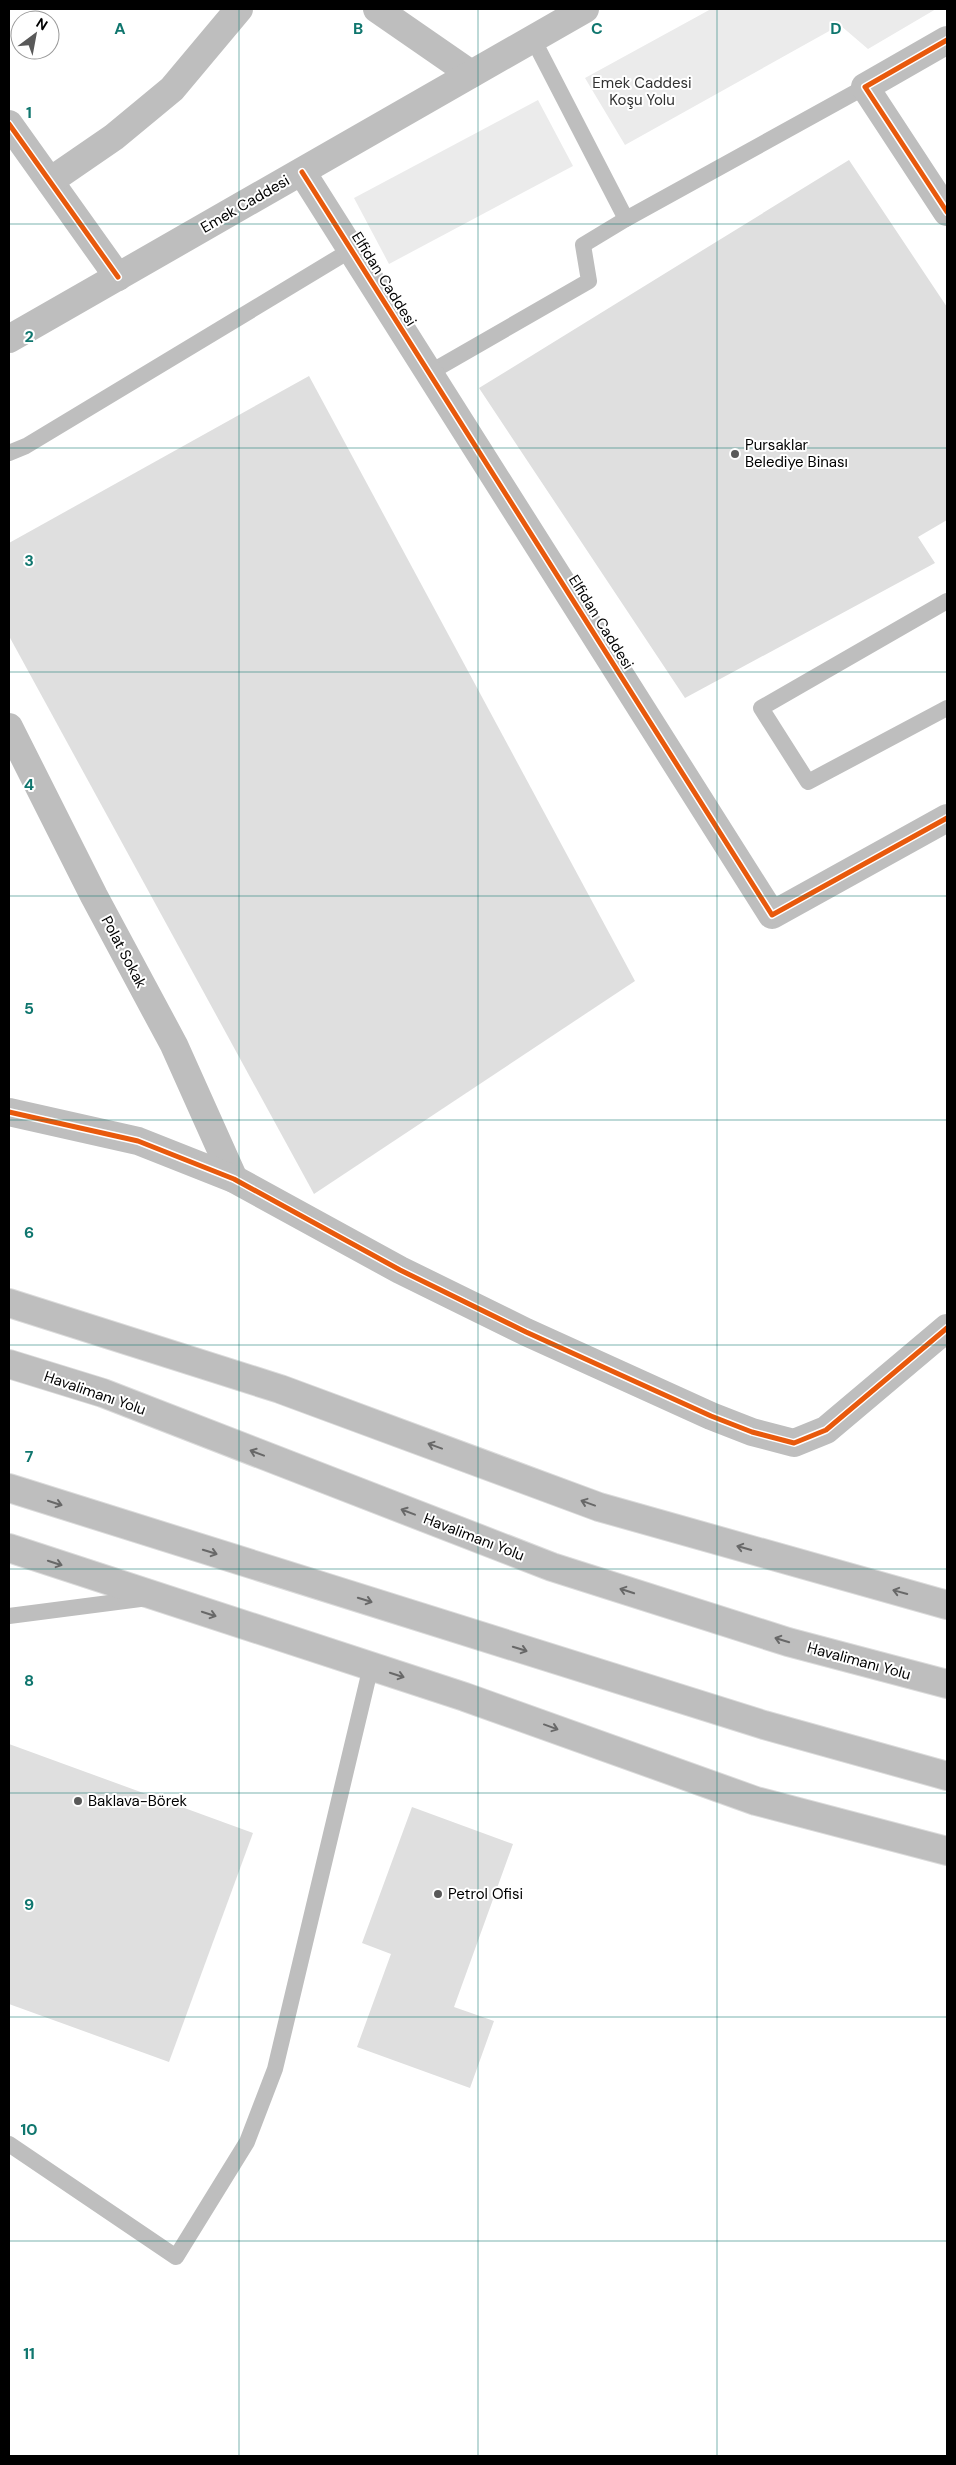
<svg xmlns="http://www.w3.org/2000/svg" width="956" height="2465" font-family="'DM Sans',sans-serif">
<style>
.green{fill:#ebebeb}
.building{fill:#dfdfdf}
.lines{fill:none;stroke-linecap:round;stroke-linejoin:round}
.trunk-casing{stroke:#dbdbdb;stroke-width:30}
.service{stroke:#bebebe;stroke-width:16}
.minor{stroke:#bebebe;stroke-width:28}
.tertiary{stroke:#bebebe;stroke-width:28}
.trunk{stroke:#bebebe;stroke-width:28}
.cycleway-casing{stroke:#fff;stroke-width:8}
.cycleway{stroke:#e8590c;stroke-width:5}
.oneway{stroke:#686868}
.grid{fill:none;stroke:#0f766e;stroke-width:1;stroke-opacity:0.55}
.poi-dot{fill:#595959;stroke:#fff;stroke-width:2}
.labels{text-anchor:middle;stroke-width:4;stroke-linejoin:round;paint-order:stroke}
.park-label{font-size:15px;fill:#323232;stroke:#fff}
.street-label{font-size:15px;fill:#000;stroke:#fff}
.poi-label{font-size:15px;fill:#000;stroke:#fff;text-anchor:start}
.grid-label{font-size:16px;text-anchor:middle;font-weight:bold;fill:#0f766e;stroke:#fff;stroke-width:4;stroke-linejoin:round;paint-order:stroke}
</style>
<rect width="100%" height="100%" fill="#fff"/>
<g class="green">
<polygon points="711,9 936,9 868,49 840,25 625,145 585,78"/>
<polygon points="538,100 573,166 389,264 354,198"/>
</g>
<g class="building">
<polygon points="849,160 947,307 947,520 918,537 935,563 685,698 479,388"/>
<polygon points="309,376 635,981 314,1194 9,636 9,543"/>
<polygon points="9,1744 253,1833 169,2062 9,2004"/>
<polygon points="412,1807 513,1844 454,2007 494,2021 470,2088 357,2047 391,1954 362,1943"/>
</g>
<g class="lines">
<defs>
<g id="trunk">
<polyline points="9,1303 280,1389 599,1507 947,1605"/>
<polyline points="9,1364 103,1393 552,1567 788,1642 947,1684"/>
<polyline points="9,1488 764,1725 947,1776"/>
<polyline points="9,1548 465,1697 756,1801 947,1851"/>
</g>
</defs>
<use href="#trunk" class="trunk-casing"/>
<g class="service">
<polyline points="533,39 626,219"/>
<polyline points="429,373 589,281 583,245 626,219 865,87"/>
<polyline points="9,453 26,446 351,250"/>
<polyline points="947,601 761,708 808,782 947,708"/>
<polyline points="9,1616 148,1598"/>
<polyline points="9,2144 176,2257 247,2142 275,2069 371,1666"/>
</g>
<g class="minor">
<polyline points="947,40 865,87 947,212"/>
<polyline points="9,124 118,277"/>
<polyline points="302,172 772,915 947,818"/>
<polyline points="50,181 114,137 172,89 239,9"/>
<polyline points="9,727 94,896 174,1045 234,1179"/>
<polyline points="9,1112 138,1141 234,1179 400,1270 526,1332 711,1416 752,1432 794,1443 826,1430 947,1328"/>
</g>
<g class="tertiary">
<polyline points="377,9 471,74"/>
<polyline points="9,339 585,9"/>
</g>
<use href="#trunk" class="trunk"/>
<defs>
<g id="cycleway">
<polyline points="947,40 865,87 947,212"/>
<polyline points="9,124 118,277"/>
<polyline points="302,172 772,915 947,818"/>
<polyline points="9,1112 138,1141 234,1179 400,1270 526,1332 711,1416 752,1432 794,1443 826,1430 947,1328"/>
</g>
</defs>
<use href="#cycleway" class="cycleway-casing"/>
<use href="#cycleway" class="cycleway"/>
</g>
<defs><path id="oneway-shaft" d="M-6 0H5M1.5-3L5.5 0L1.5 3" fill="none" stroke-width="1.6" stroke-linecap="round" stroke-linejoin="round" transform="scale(1.25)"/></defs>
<g class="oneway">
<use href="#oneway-shaft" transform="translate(435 1446) rotate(-160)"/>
<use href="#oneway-shaft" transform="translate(257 1453) rotate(-159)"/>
<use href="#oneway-shaft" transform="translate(55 1503) rotate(18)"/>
<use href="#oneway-shaft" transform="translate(588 1503) rotate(-160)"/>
<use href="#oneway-shaft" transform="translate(408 1512) rotate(-159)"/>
<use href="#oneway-shaft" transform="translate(744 1548) rotate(-164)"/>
<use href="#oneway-shaft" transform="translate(210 1552) rotate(17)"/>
<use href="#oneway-shaft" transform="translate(55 1563) rotate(18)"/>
<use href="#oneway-shaft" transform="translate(627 1591) rotate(-162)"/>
<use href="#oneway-shaft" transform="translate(900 1592) rotate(-165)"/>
<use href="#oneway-shaft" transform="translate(365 1600) rotate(17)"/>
<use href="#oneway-shaft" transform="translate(209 1614) rotate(18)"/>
<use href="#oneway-shaft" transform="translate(782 1640) rotate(-163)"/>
<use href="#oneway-shaft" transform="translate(520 1649) rotate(17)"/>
<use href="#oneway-shaft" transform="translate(397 1675) rotate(18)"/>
<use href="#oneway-shaft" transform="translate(551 1727) rotate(20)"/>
</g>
<path class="grid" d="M239 9V2456M478 9V2456M717 9V2456M9 224H947M9 448H947M9 672H947M9 896H947M9 1120H947M9 1345H947M9 1569H947M9 1793H947M9 2017H947M9 2241H947"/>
<g class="poi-dot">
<circle cx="735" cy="454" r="5"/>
<circle cx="78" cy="1801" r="5"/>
<circle cx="438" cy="1894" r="5"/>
</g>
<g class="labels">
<g class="park-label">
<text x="642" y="88">Emek Caddesi<tspan x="642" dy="17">Koşu Yolu</tspan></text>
</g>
<g class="street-label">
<text transform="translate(245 204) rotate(-30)" y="5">Emek Caddesi</text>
<text transform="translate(384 279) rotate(58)" y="5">Elfidan Caddesi</text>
<text transform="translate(601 622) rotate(58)" y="5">Elfidan Caddesi</text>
<text transform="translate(124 952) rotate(62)" y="5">Polat Sokak</text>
<text transform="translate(95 1393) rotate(19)" y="5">Havalimanı Yolu</text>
<text transform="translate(474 1537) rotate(21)" y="5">Havalimanı Yolu</text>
<text transform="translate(859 1661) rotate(15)" y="5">Havalimanı Yolu</text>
</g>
<g class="poi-label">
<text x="745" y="450">Pursaklar<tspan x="745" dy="17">Belediye Binası</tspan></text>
<text x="88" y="1806">Baklava-Börek</text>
<text x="448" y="1899">Petrol Ofisi</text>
</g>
</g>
<g class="grid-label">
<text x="120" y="34">A</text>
<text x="358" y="34">B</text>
<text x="597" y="34">C</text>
<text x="836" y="34">D</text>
<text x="29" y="118">1</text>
<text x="29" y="342">2</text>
<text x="29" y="566">3</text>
<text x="29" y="790">4</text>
<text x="29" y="1014">5</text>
<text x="29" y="1238">6</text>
<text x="29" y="1462">7</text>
<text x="29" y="1686">8</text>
<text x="29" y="1910">9</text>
<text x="29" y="2135">10</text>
<text x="29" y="2359">11</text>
</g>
<rect width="956" height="2465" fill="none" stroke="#000000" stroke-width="20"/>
<g transform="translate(35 35) rotate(32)"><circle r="24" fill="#ffffff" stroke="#999999"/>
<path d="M0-4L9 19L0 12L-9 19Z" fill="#595959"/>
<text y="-8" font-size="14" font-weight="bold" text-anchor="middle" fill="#000000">N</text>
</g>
</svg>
